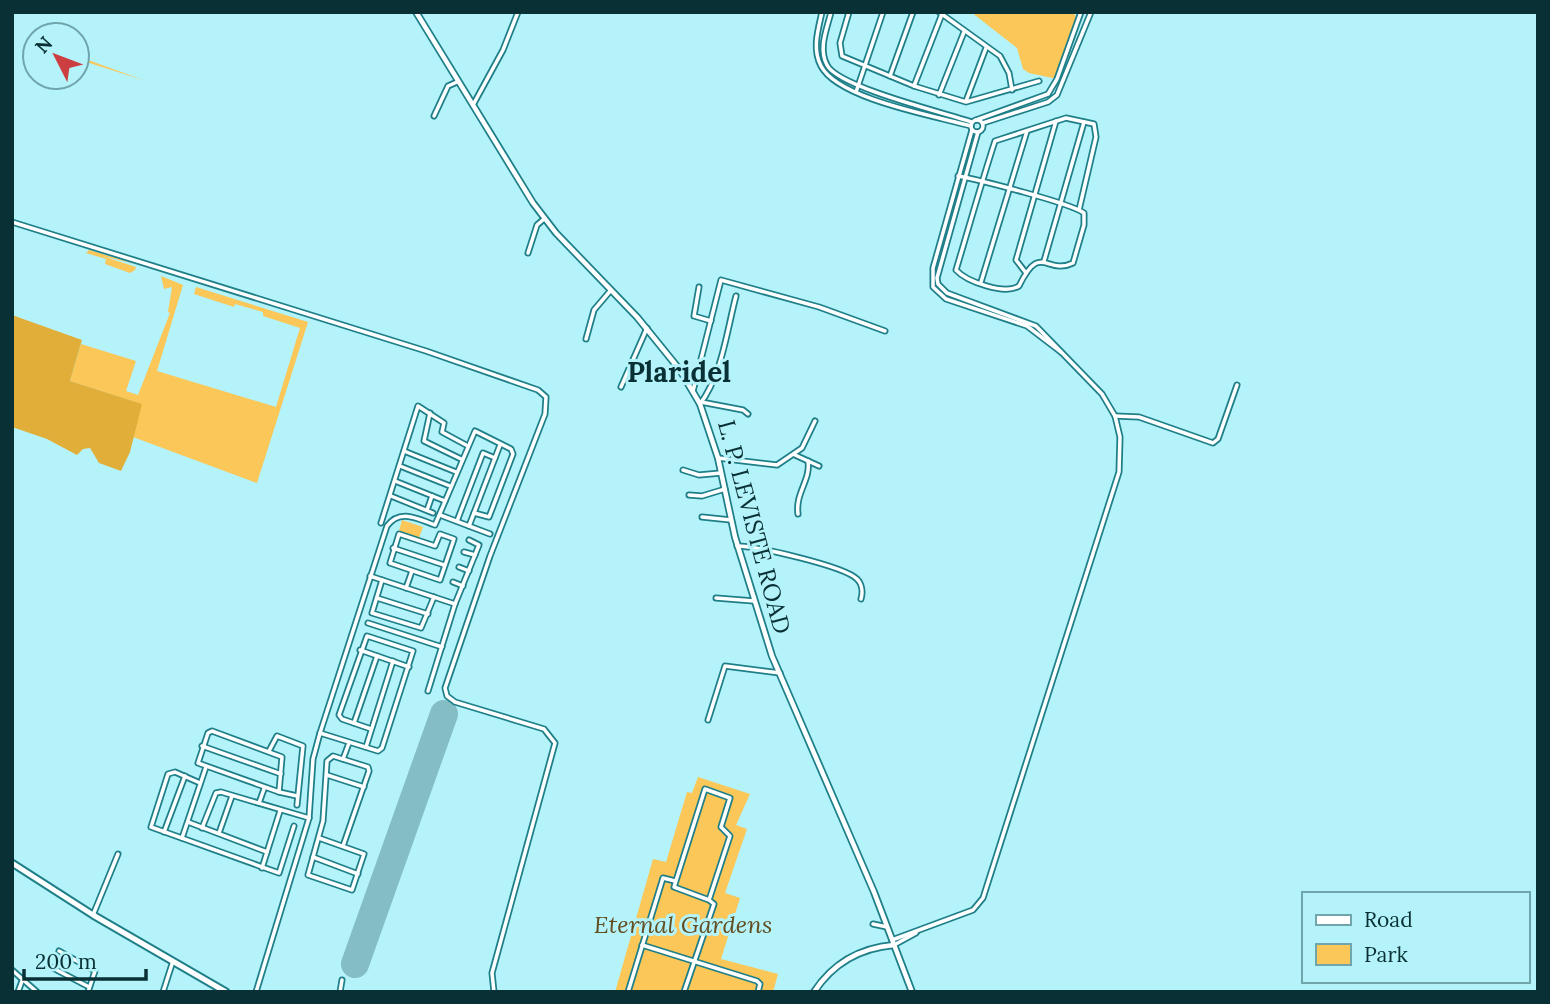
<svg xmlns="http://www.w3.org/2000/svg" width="1550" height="1004" font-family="Lora,serif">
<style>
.green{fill:#fac758}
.forest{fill:#e1af39}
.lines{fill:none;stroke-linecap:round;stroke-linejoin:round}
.runway{stroke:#84bdc3;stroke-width:28}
.minor-casing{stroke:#1f7f88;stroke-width:7}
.tertiary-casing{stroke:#1f7f88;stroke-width:8}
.secondary-casing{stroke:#1f7f88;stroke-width:8}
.trunk-casing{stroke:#1f7f88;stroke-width:9}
.minor{stroke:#fff;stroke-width:3.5}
.tertiary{stroke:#fff;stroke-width:4.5}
.secondary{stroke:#fff;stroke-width:4.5}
.trunk{stroke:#fff;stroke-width:5}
.labels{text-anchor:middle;stroke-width:6;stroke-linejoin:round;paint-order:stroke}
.street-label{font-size:24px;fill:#093034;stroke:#b4f3fa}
.park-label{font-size:24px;font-style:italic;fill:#634e21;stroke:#b4f3fa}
.quarter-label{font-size:28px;font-weight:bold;fill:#093034;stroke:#b4f3fa}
</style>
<rect width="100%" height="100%" fill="#b4f3fa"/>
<g class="green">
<polygon points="971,12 1074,12 1077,22 1057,79 1029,73 1023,69 1017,48"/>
<polygon points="77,56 146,81 77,59"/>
<polygon points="89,250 136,264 102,256 136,267 135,270 130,273 105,264 106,259 86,253"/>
<polygon points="161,276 183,285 157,371 276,407 300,328 263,316 263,312 235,304 234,307 194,294 196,287 308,322 257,483 133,437 141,404 70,381 81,344 136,361 126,391 138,395 170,313 168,312 172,287 164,289"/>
<polygon points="402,520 423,527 419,538 399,531"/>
<polygon points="698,777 750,794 736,825 747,829 725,893 740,898 721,959 778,974 773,992 615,992 653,859 666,862 687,792 692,793"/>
</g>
<polygon class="forest" points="12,315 82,340 70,381 142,404 130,452 121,471 99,463 90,448 83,449 77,455 47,439 12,427"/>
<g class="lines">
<polyline class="runway" points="355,964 444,714"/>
<defs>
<g id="minor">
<path d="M822 12C818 30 812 49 821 66 838 99 935 116 971 126"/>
<path d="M831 12C827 29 818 48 827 65 838 87 945 113 972 122"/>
<polyline points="849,12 840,43 842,56 914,86 966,102 1039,81"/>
<polyline points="939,12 1000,56 1009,73 1012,90"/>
<polyline points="890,76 913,12"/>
<polyline points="914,86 942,14"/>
<polyline points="856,92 883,12"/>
<polyline points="939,95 964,32"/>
<polyline points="966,101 986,48"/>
<polyline points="473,105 503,50 518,12"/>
<polyline points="434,116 448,86 457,82"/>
<circle cx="977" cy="126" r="6"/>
<polyline points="976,120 1048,94 1057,79 1081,12"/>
<polyline points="983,123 1048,102 1057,95 1091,12"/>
<polyline points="972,130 933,268 933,287 946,299 1027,326 1061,352"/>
<path d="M958 176C980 180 1070 203 1084 213V225L1073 263C1046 276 1041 241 1019 286 1005 295 967 282 956 270 969 227 981 184 995 141L1066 118 1094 124 1096 137 1079 210"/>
<polyline points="12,222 426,351 538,390 546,397 545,414 490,556 445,688 447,696 455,702 544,729 555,743 492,973 494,992"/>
<polyline points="528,253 537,225 544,219"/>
<polyline points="1044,261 1084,122"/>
<polyline points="1026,273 1016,260 1056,121"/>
<polyline points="981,282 1027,131"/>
<polyline points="699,287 694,316 711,321"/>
<polyline points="586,339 594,310 611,290"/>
<polyline points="621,387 647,328"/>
<polyline points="693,391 721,280 819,307 885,331"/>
<polyline points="701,402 743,410 748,414"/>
<path d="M700 404C722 375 727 330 736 296"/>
<polyline points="430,413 424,441 461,459"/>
<polyline points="1115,416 1139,417 1213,443 1218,439 1237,385"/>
<polyline points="404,451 456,472"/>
<polyline points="795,455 819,466"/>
<polyline points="718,458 777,465 802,448 815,421"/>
<polyline points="400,466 450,486"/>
<polyline points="683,470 699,475 721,473"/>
<polyline points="395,481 445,501"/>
<polyline points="689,495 702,496 725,489"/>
<polyline points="391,496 433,513"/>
<polyline points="427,510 432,496"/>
<path d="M798 514C795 493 811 480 808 461"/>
<polyline points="440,515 490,534"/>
<polyline points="702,517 731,520"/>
<polyline points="457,521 483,453 495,458"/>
<polyline points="381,523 418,406 444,423 442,432 466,445"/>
<polyline points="469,526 500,445"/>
<polygon points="399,534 435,546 440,534 454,539 440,580 390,563"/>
<path d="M737 546C756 546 844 566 857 579 862 584 863 592 861 599"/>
<polyline points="393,548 444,565"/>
<polyline points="464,552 475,555"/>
<polyline points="459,567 469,571"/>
<polyline points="370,576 455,604 479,545 469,540"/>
<polyline points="382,580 372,613 421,628 434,597"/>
<polyline points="453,582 463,586"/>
<polyline points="406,588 412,571"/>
<polyline points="377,598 428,614"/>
<polyline points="716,598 754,601"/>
<polyline points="368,623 442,647"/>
<polyline points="360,650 409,667"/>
<polyline points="428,691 455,604"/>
<polyline points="708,720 725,666 780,673"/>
<polyline points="354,723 377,656"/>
<polygon points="212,731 282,757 279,792 198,763 208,733"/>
<polyline points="320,733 378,751 382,748 413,651 367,636 339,715 342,719 371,729"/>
<polyline points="202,746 281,774"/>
<polyline points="366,747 393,661"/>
<polyline points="269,751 277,736 303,746 297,805"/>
<polyline points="343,759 349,743"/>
<polyline points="327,775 364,787"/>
<polyline points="200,783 175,772 168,774 151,827 279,873 294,826"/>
<polyline points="279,792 297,796"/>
<polyline points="259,803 264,789"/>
<polyline points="188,822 267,852"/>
<polyline points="202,828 216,793 221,792 309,818"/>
<polyline points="164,832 185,776"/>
<polyline points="219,833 232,796"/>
<polyline points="182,838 206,767"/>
<polyline points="319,838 364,854 352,890 308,875 323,821 327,761 333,756 368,767 369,771 343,846"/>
<polyline points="313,857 358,874"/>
<polyline points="262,868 280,811"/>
<polyline points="93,915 118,854"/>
<polyline points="873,924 887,927"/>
<polyline points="892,940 973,910 983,898 1119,472 1120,437 1115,416 1102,394 1036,326 947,293 938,284 937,278 978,132"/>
<polyline points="642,945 757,981 760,984 758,992"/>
<polyline points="894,945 916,933"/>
<polyline points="59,951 95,971 88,992"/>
<polyline points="51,967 89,987"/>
<polyline points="12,970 37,992"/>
<polyline points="18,992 22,981"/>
<polyline points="163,992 173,961"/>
<path d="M256 992 309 818 313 759 320 733 387 526C400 508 418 519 435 525L475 431 511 449 513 454 489 517 474 513"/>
<polyline points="340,992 342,980"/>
<polyline points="628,992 663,878 675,881"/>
<polyline points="684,992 714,904 709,900 730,836 721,827 730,798 705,789 674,887 709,900"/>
</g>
<path id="tertiary" d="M814 992C833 963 859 948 894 945"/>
<polyline id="secondary" points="416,12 533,203 556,233 637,317 680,370 700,404 718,458 735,537 772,656 874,892 912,992"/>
<polyline id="trunk" points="12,863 93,915 226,992"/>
</defs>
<use href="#minor" class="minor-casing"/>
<use href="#tertiary" class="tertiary-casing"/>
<use href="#secondary" class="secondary-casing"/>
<use href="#trunk" class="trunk-casing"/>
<use href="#minor" class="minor"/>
<use href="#tertiary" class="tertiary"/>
<use href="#secondary" class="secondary"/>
<use href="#trunk" class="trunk"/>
</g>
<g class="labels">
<g class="street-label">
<text transform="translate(754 527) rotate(75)" y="8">L. P. LEVISTE ROAD</text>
</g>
<g class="park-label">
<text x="683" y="933">Eternal Gardens</text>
</g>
<g class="quarter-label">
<text x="679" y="382">Plaridel</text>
</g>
</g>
<rect width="1550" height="1004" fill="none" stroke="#093034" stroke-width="28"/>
<rect x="1302" y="892" width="228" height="91" fill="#b4f3fa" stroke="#70a5ab" stroke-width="2"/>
<rect x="1316" y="915" width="35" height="10" fill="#ffffff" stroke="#70a5ab" stroke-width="2"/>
<text x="1364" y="927" font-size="21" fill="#093034">Road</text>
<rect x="1316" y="944" width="35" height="21" fill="#fac758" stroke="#70a5ab" stroke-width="2"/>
<text x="1364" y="962" font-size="21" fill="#093034">Park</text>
<g transform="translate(56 56) rotate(312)"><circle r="33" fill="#b4f3fa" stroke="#70a5ab" stroke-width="2"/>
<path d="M0-5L12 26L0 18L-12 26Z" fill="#cd3e40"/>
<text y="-10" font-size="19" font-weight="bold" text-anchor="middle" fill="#093034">N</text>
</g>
<path d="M24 969v10h122v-10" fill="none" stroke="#093034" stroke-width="3.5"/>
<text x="35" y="969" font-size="21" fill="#093034" stroke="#b4f3fa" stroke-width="5" paint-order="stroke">200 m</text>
</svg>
